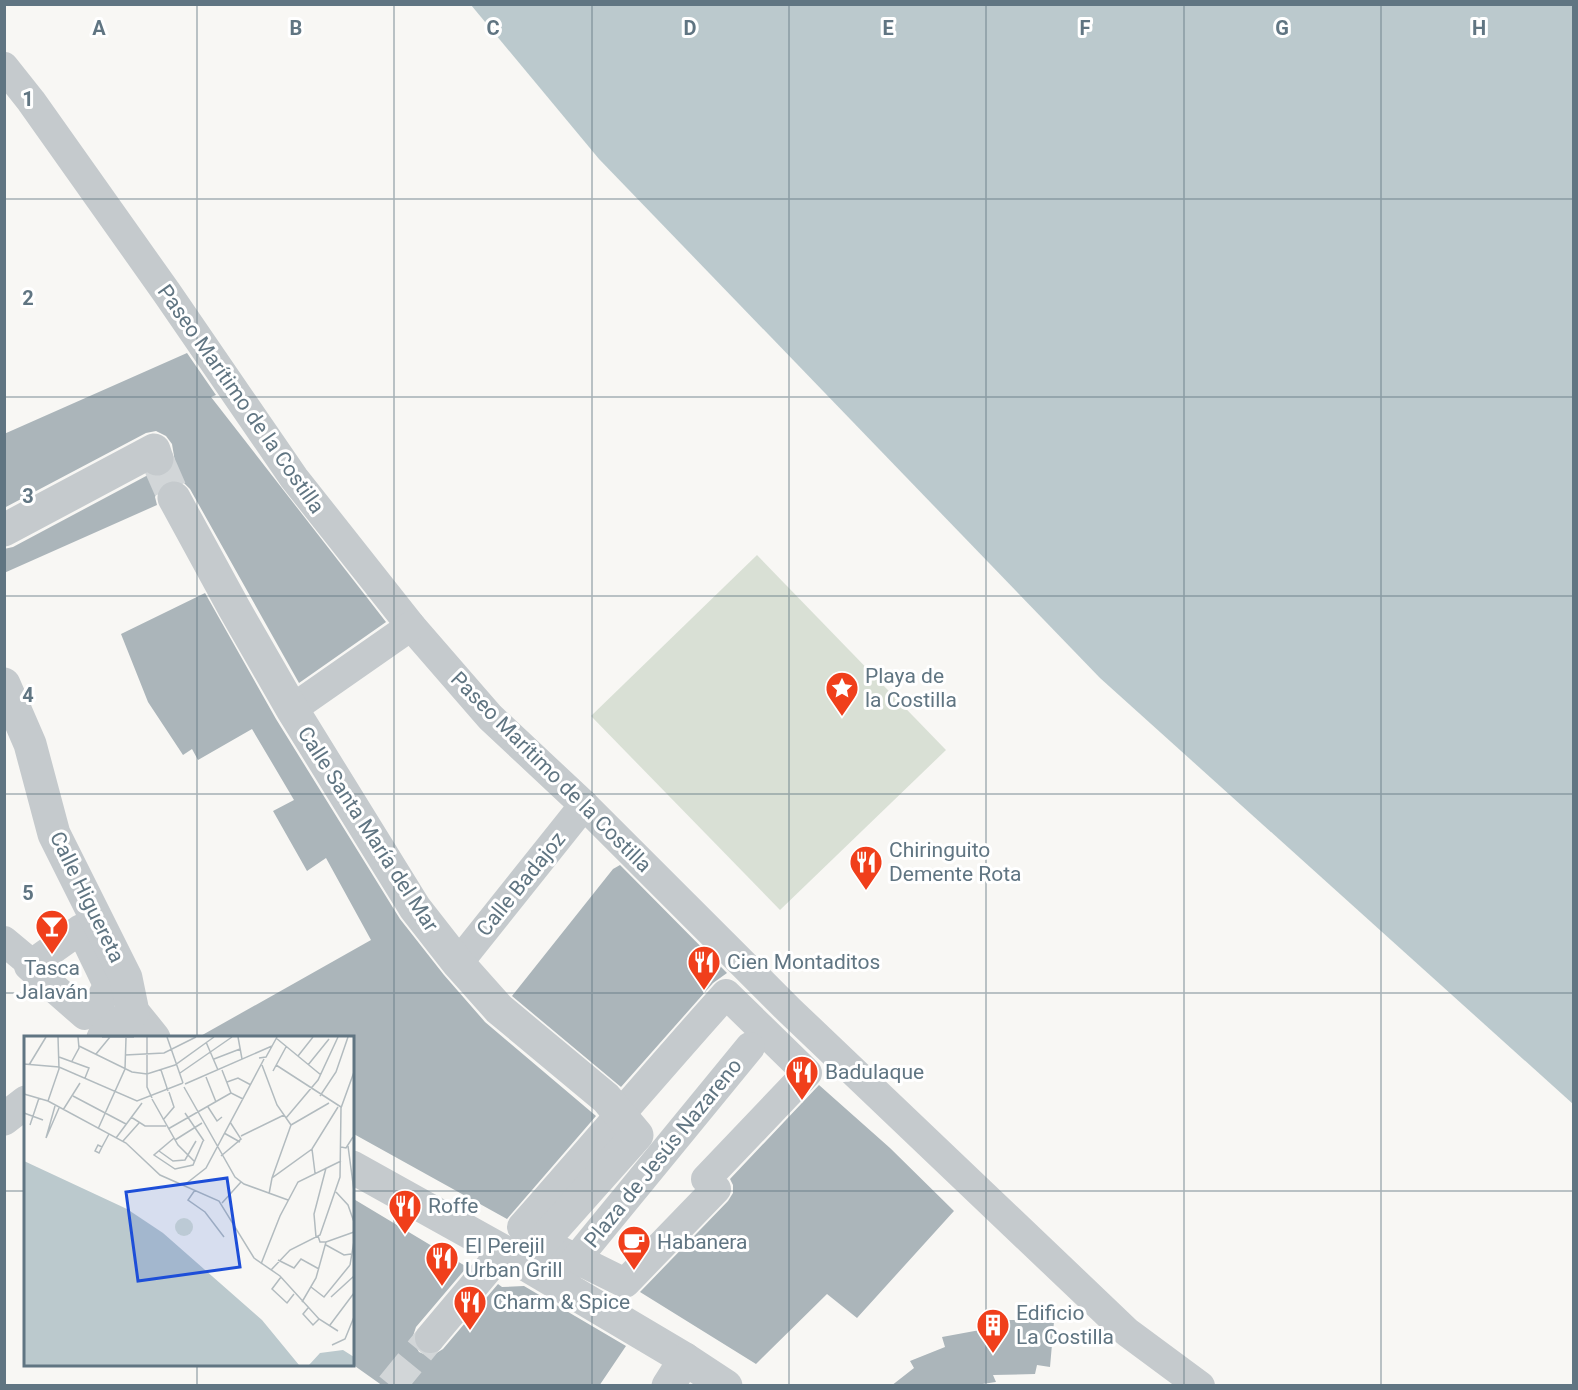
<svg xmlns="http://www.w3.org/2000/svg" width="1578" height="1390" font-family="Roboto,sans-serif">
<style>
.green{fill:#d9e0d5}
.water{fill:#bbc9cd}
.building{fill:#abb5ba}
.lines{fill:none;stroke-linecap:round;stroke-linejoin:round}
.pedestrian-tunnel{stroke:#d2d6d8;stroke-width:30;stroke-dasharray:30 15;stroke-linecap:butt}
.minor-tunnel{stroke:#d2d6d8;stroke-width:33;stroke-dasharray:33 16;stroke-linecap:butt}
.pedestrian{stroke:#c5cacd;stroke-width:30}
.minor{stroke:#c5cacd;stroke-width:33}
.tertiary{stroke:#c5cacd;stroke-width:33}
.grid{fill:none;stroke:#607582;stroke-width:1.5;stroke-opacity:0.55}
.labels{text-anchor:middle;stroke-width:6;stroke-linejoin:round;paint-order:stroke}
.street-label{font-size:21px;fill:#607582;stroke:#fff}
.poi-label{font-size:21px;fill:#607582;stroke:#fff;text-anchor:start}
.inset-road{fill:none;stroke:#b2bbbf;stroke-width:1.5}
.view{fill:#1d4ed8;fill-opacity:0.15;stroke:#1d4ed8;stroke-width:3}
.inset-edge{fill:none;stroke:#607582;stroke-width:3}
.grid-label{font-size:20px;text-anchor:middle;font-weight:bold;fill:#607582;stroke:#fff;stroke-width:6;stroke-linejoin:round;paint-order:stroke}
</style>
<rect width="100%" height="100%" fill="#f8f7f4"/>
<polygon class="green" points="757,555 946,750 780,910 591,716"/>
<polygon class="water" points="471,5 1573,5 1573,1104 1100,678 599,159"/>
<g class="building">
<polygon points="187,353 216,395 211,397 386,622 299,683 190,489 183,482 174,479 165,482 158,489 155,497 157,505 4,573 4,549 13,547 148,475 154,477 163,477 171,471 175,462 172,444 166,436 156,431 146,433 4,508 4,434"/>
<polygon points="205,593 276,719 400,919 444,975 485,1022 596,1116 507,1219 352,1133 352,1038 197,1038 371,940 326,858 307,871 273,811 294,800 252,729 198,760 192,749 183,755 148,702 121,634"/>
<polygon points="620,865 727,973 713,983 621,1087 512,996 613,869"/>
<polygon points="819,1085 890,1148 954,1211 857,1318 827,1294 756,1364 640,1292 728,1201 733,1193 733,1185 730,1179"/>
<polygon points="352,1198 467,1267 416,1327 413,1336 414,1343 419,1352 426,1355 435,1354 443,1349 498,1284 502,1287 524,1286 626,1346 599,1386 383,1386 352,1364"/>
<polygon points="1055,1310 1050,1367 1037,1365 1035,1374 993,1375 996,1382 969,1386 891,1386 914,1368 910,1361 945,1347 942,1337 980,1330 979,1320 1017,1320 1018,1311"/>
</g>
<g class="lines">
<polyline class="pedestrian-tunnel" points="391,1386 430,1338"/>
<polyline class="minor-tunnel" points="157,459 174,498"/>
<g class="pedestrian">
<polyline points="4,67 31,101 167,293 294,478 411,626 490,717 584,805 790,1011 1127,1332 1200,1386"/>
<polyline points="292,709 411,626"/>
<polygon points="81,929 108,985 99,1004 85,1015 29,966"/>
<polyline points="4,941 46,976"/>
<polyline points="458,963 584,805"/>
<path d="M726 994 807 1073 706 1179 716 1189 625 1283 542 1242 522 1227C590 1150 657 1071 726 994Z"/>
<polyline points="564,1274 750,1047"/>
<polyline points="430,1338 503,1251"/>
</g>
<g class="minor">
<polyline points="174,498 234,608 292,709 415,908 458,963 499,1009 606,1098 637,1135 523,1263"/>
<polyline points="4,530 154,450 157,459"/>
<polyline points="4,684 30,744 54,834 126,978 133,1012 154,1038"/>
<polyline points="103,1038 133,1012"/>
<polyline points="4,1119 26,1102"/>
<polyline points="352,1167 503,1251 685,1359"/>
</g>
<polyline class="tertiary" points="668,1386 685,1359 726,1386"/>
</g>
<path class="grid" d="M197 4V1038M394 4V1386M592 4V1386M789 4V1386M986 4V1386M1184 4V1386M1381 4V1386M4 199H1574M4 397H1574M4 596H1574M4 794H1574M4 993H1574M4 1191H26M352 1191H1574M197 1364V1386"/>
<defs>
<symbol id="sight-pin" viewBox="-11 -11 22 30"><path d="M0 17L-7.5 6A9.5 9.5 0 1 1 7.5 6Z" fill="#f03f1b" stroke="#fff"/><path d="M0-6L1.8-2.2L6-1.7L2.9 1.2L3.7 5.4L0 3.3L-3.7 5.4L-2.9 1.2L-6-1.7L-1.8-2.2Z" fill="#fff"/></symbol>
<symbol id="restaurant-pin" viewBox="-11 -11 22 30"><path d="M0 17L-7.5 6A9.5 9.5 0 1 1 7.5 6Z" fill="#f03f1b" stroke="#fff"/><path d="M-5-6h1v4h1v-4h1v4h1v-4h1v5L-1.5 .5V6h-2V.5L-5-1ZM5-6V6H3V1.5H1.5Q1.5-4 5-6Z" fill="#fff"/></symbol>
<symbol id="bar-pin" viewBox="-11 -11 22 30"><path d="M0 17L-7.5 6A9.5 9.5 0 1 1 7.5 6Z" fill="#f03f1b" stroke="#fff"/><path d="M-6-5H6L.8 .8V4.5H3.5V6h-7V4.5H-.8V.8Z" fill="#fff"/></symbol>
<symbol id="cafe-pin" viewBox="-11 -11 22 30"><path d="M0 17L-7.5 6A9.5 9.5 0 1 1 7.5 6Z" fill="#f03f1b" stroke="#fff"/><path d="M-5.5-4.5H6V0H3Q3 3.5 0 3.5H-2.5Q-5.5 3.5-5.5 0ZM3-3.2v2h1.7v-2ZM-6 4.5H4V6H-6Z" fill="#fff"/></symbol>
<symbol id="building-pin" viewBox="-11 -11 22 30"><path d="M0 17L-7.5 6A9.5 9.5 0 1 1 7.5 6Z" fill="#f03f1b" stroke="#fff"/><path d="M-4-6H4V6H1V3H-1V6H-4ZM-2.5-4.3h1.7v1.8h-1.7ZM.8-4.3h1.7v1.8H.8ZM-2.5-1h1.7V.8h-1.7ZM.8-1h1.7V.8H.8Z" fill="#fff"/></symbol>
</defs>
<g fill-rule="evenodd">
<use href="#sight-pin" x="823" y="669" width="38" height="52"/>
<use href="#restaurant-pin" x="847" y="843" width="38" height="52"/>
<use href="#bar-pin" x="33" y="907" width="38" height="52"/>
<use href="#restaurant-pin" x="685" y="943" width="38" height="52"/>
<use href="#restaurant-pin" x="783" y="1053" width="38" height="52"/>
<use href="#restaurant-pin" x="386" y="1187" width="38" height="52"/>
<use href="#cafe-pin" x="615" y="1223" width="38" height="52"/>
<use href="#restaurant-pin" x="423" y="1239" width="38" height="52"/>
<use href="#restaurant-pin" x="451" y="1283" width="38" height="52"/>
<use href="#building-pin" x="974" y="1306" width="38" height="52"/>
</g>
<g class="labels">
<g class="street-label">
<text transform="translate(241 399) rotate(55)" y="7">Paseo Marítimo de la Costilla</text>
<text transform="translate(551 772) rotate(45)" y="7">Paseo Marítimo de la Costilla</text>
<text transform="translate(368 829) rotate(57)" y="7">Calle Santa María del Mar</text>
<text transform="translate(521 884) rotate(-51)" y="7">Calle Badajoz</text>
<text transform="translate(87 897) rotate(64)" y="7">Calle Higuereta</text>
<text transform="translate(663 1153) rotate(-51)" y="7">Plaza de Jesús Nazareno</text>
</g>
<g class="poi-label">
<text x="865" y="683">Playa de<tspan x="865" dy="24">la Costilla</tspan></text>
<text x="889" y="857">Chiringuito<tspan x="889" dy="24">Demente Rota</tspan></text>
<text x="727" y="969">Cien Montaditos</text>
<text x="52" y="975" text-anchor="middle">Tasca<tspan x="52" dy="24">Jalaván</tspan></text>
<text x="825" y="1079">Badulaque</text>
<text x="428" y="1213">Roffe</text>
<text x="657" y="1249">Habanera</text>
<text x="465" y="1253">El Perejil<tspan x="465" dy="24">Urban Grill</tspan></text>
<text x="493" y="1309">Charm &amp; Spice</text>
<text x="1016" y="1320">Edificio<tspan x="1016" dy="24">La Costilla</tspan></text>
</g>
</g>
<g transform="translate(24 1036)">
<rect width="330" height="330" fill="#f8f7f4"/>
<path d="M151 191a9 9 0 1 1 18 0a9 9 0 1 1-18 0Z" fill="#d9e0d5"/>
<path d="M0 125 103 173 139 197 238 284 275 329H0ZM319 314 330 321V329H285L296 317Z" fill="#bbc9cd"/>
<path class="inset-road" d="M78 1H110M123 1V51L128 62M143 1 159 47M214 1 218 23M252 2 297 39M182 6 194 34M55 10 108 36 123 38 151 29 190 1M72 18 86 1M101 19 140 17 172 1M274 20 289 1M35 21 65 32 61 42M235 22 242 21 253 1M190 23 216 13M48 25 55 12 54 1M0 28 35 31 113 65 159 47M5 29 22 1M238 29 253 69 267 89M252 29 317 71M284 29 305 3M137 34 144 55M198 34 207 57 219 63M249 35 262 11M156 37 208 1M182 41 192 66M203 46 214 42 227 49M161 48 248 10M160 51 211 141 220 148 264 164M0 58 24 65 102 107 136 139 195 165 230 222 256 240 295 283 314 295M49 60 102 88M296 60 312 36 324 1M128 63 154 109 171 126M24 65 35 33 34 1M184 71 193 85 198 81M39 74 56 47M0 77 19 84M161 77 180 105M107 81 121 90H142M262 82 294 44 314 1M139 84 150 71 145 56M6 89 15 62M267 89 305 67M74 93 101 33 102 2M144 93 207 57M200 97 216 106M217 100 260 79M22 102 31 70M22 102 35 72M92 102 118 67M150 102 130 119 151 133 169 129 179 105M151 104 178 87M99 105 115 87M324 110 330 155M78 111 74 109 71 115 75 117 78 111 85 98M317 111 322 112 329 101M288 113 291 137M135 115 149 125 161 124 172 105M197 120 217 103 206 86M248 142 267 89M159 150 182 132 240 23M171 154 164 164 181 176 200 201M312 156 324 169 330 186M245 158 248 142 288 113 314 71M198 167 217 146M294 200 296 206H302L330 196M292 201 290 178 302 132M302 209 320 219 327 218M254 224 270 232 277 223 295 233M237 228 256 180 274 146 317 125M326 229 330 205M247 234 266 214 296 199 316 141 317 72 330 36M257 241 248 253 263 267 270 258M287 251 300 261 326 229M307 261 330 240M278 266 292 242 302 206M284 272 279 278 289 289 295 283M306 289 330 257M308 309 321 303 330 281"/>
<path class="view" d="M203 142 216 231 114 245 102 156Z"/>
<rect width="330" height="330" class="inset-edge"/>
</g>
<g class="grid-label">
<text x="99" y="35">A</text>
<text x="296" y="35">B</text>
<text x="493" y="35">C</text>
<text x="690" y="35">D</text>
<text x="888" y="35">E</text>
<text x="1085" y="35">F</text>
<text x="1282" y="35">G</text>
<text x="1479" y="35">H</text>
<text x="28" y="106">1</text>
<text x="28" y="305">2</text>
<text x="28" y="503">3</text>
<text x="28" y="702">4</text>
<text x="28" y="900">5</text>
</g>
<rect width="1578" height="1390" fill="none" stroke="#607582" stroke-width="12"/>
</svg>
